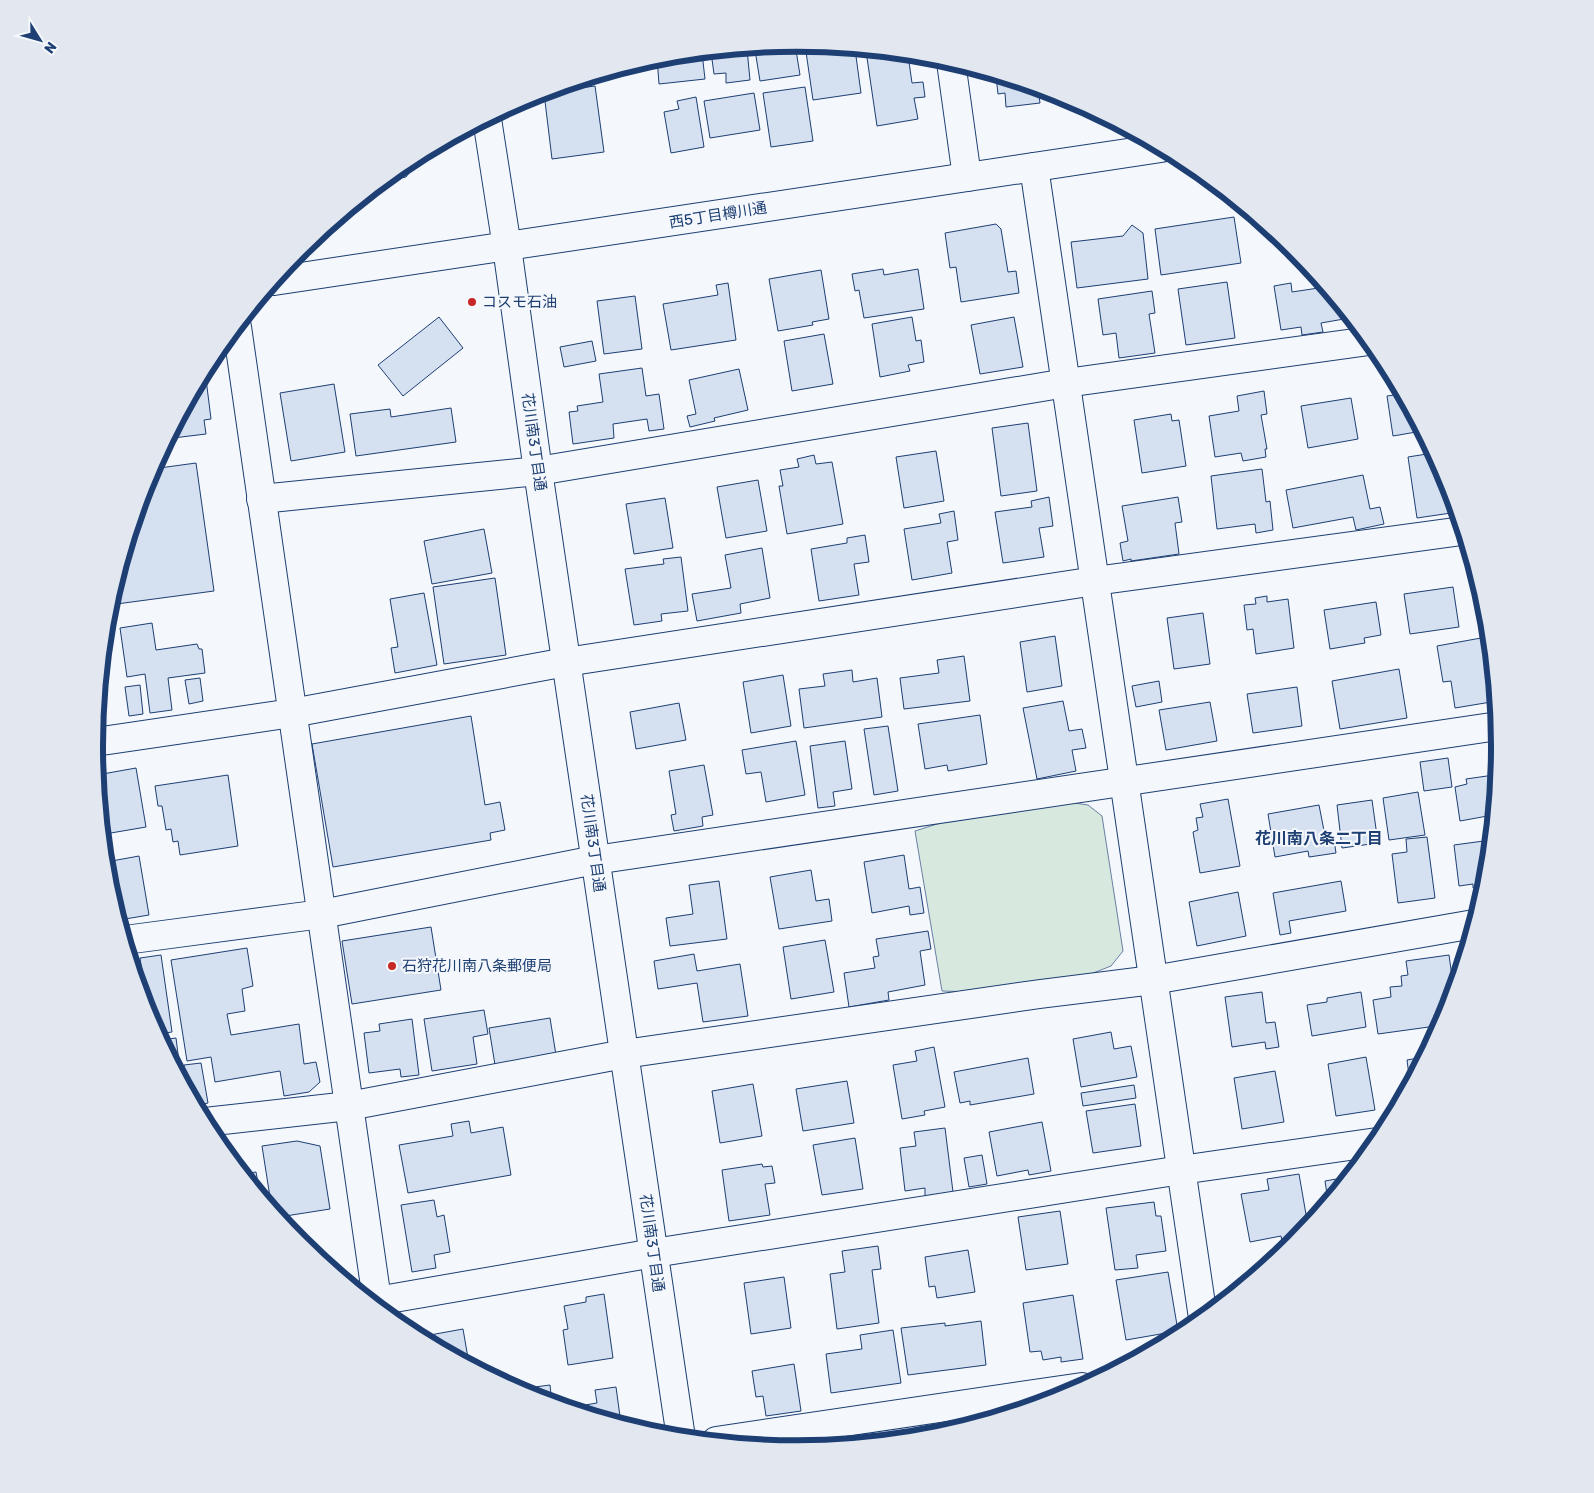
<svg xmlns="http://www.w3.org/2000/svg" width="1594" height="1493" font-family="Rubik,'Noto Sans JP',sans-serif">
<style>
.green{fill:#d7e8df;stroke:#687fa3}
.building{fill:#d5e0f0;stroke:#1d3f73}
.lines{fill:none;stroke-linecap:round;stroke-linejoin:round}
.minor-casing{stroke:#1d3f73;stroke-width:30}
.tertiary-casing{stroke:#1d3f73;stroke-width:30}
.secondary-casing{stroke:#1d3f73;stroke-width:30}
.minor{stroke:#f4f7fb;stroke-width:28}
.tertiary{stroke:#f4f7fb;stroke-width:28}
.secondary{stroke:#f4f7fb;stroke-width:28}
.poi-dot{fill:#c62828;stroke:#f4f7fb;stroke-width:2}
.labels{text-anchor:middle;stroke-width:4;stroke-linejoin:round;paint-order:stroke}
.street-label{font-size:15px;fill:#1d3f73;stroke:#f4f7fb}
.poi-label{font-size:15px;fill:#1d3f73;stroke:#f4f7fb;text-anchor:start}
.neighbourhood-label{font-size:16px;font-weight:bold;fill:#1d3f73;stroke:#f4f7fb}
.rim{fill:none;stroke:#1d3f73;stroke-width:6}
</style>
<rect width="100%" height="100%" fill="#f4f7fb"/>
<polygon class="green" points="1026,796 1088,805 1102,816 1123,951 1111,966 1040,994 942,991 915,831"/>
<g class="building">
<polygon points="795,44 800,75 760,81 755,50 762,49 762,47"/>
<polygon points="805,45 855,49 861,93 813,100"/>
<polygon points="747,49 750,80 726,83 726,73 714,74 711,52"/>
<polygon points="866,51 908,55 912,83 923,82 925,97 914,98 918,119 877,126"/>
<polygon points="702,53 705,79 659,84 657,58"/>
<polygon points="996,76 1038,89 1040,103 1006,107 1005,93 998,94"/>
<polygon points="595,86 604,152 552,159 544,93"/>
<polygon points="805,87 813,141 771,147 763,93"/>
<polygon points="754,93 760,130 710,138 704,101"/>
<polygon points="696,97 704,147 671,153 664,112 679,109 677,101"/>
<polygon points="425,152 406,177 384,181 407,162"/>
<polygon points="1234,217 1241,263 1161,275 1155,229"/>
<polygon points="996,224 1001,229 1008,272 1016,271 1019,293 961,302 956,267 950,268 945,233"/>
<polygon points="1132,225 1143,233 1148,279 1077,288 1071,242 1123,236"/>
<polygon points="883,269 884,275 918,269 924,309 864,318 859,290 855,291 852,274"/>
<polygon points="821,270 829,319 812,322 813,325 778,331 769,279"/>
<polygon points="1227,282 1235,338 1186,345 1178,289"/>
<polygon points="728,283 736,340 671,350 663,304 718,295 716,285"/>
<polygon points="1291,283 1292,292 1325,287 1342,308 1344,319 1321,323 1323,332 1302,335 1301,327 1281,330 1274,286"/>
<polygon points="1152,291 1155,313 1149,314 1155,353 1119,358 1116,333 1103,335 1098,299"/>
<polygon points="635,296 642,349 604,354 597,301"/>
<polygon points="439,317 463,348 403,396 378,365"/>
<polygon points="912,317 916,341 921,340 924,362 908,365 910,371 880,377 872,324"/>
<polygon points="1014,317 1023,367 980,374 971,325"/>
<polygon points="824,334 833,384 792,391 784,341"/>
<polygon points="592,341 596,361 564,367 560,347"/>
<polygon points="642,368 646,396 659,394 664,429 649,431 647,419 613,424 614,438 573,444 569,412 578,411 577,406 603,402 599,374"/>
<polygon points="739,369 748,410 714,418 715,421 690,427 687,416 696,414 689,380"/>
<polygon points="205,371 211,419 204,420 206,434 173,438 172,431"/>
<polygon points="334,384 345,452 291,461 280,393"/>
<polygon points="1264,391 1267,414 1261,415 1267,449 1265,449 1266,457 1243,461 1241,453 1215,457 1209,416 1239,411 1237,396"/>
<polygon points="1402,394 1422,431 1393,436 1387,396"/>
<polygon points="1351,398 1358,439 1308,448 1301,406"/>
<polygon points="451,408 456,442 356,456 350,414 390,409 391,417"/>
<polygon points="1171,414 1172,421 1179,420 1186,466 1142,473 1134,420"/>
<polygon points="1028,423 1037,491 1001,496 992,428"/>
<polygon points="936,451 944,501 904,508 896,457"/>
<polygon points="1433,453 1446,477 1451,513 1417,518 1408,457"/>
<polygon points="814,455 816,464 832,462 843,524 787,534 779,486 783,486 780,470 799,467 797,459"/>
<polygon points="196,463 214,591 109,605 148,477 152,469"/>
<polygon points="1262,469 1266,502 1270,501 1273,530 1256,533 1255,524 1217,529 1211,476"/>
<polygon points="1363,475 1370,509 1380,507 1384,524 1356,530 1353,517 1293,528 1286,490"/>
<polygon points="758,480 767,531 726,538 717,487"/>
<polygon points="1049,497 1053,526 1039,528 1044,557 1003,563 995,512 1032,507 1031,501"/>
<polygon points="1178,497 1182,522 1175,523 1179,554 1131,561 1131,559 1123,561 1120,543 1128,541 1122,506"/>
<polygon points="665,498 673,548 634,554 626,504"/>
<polygon points="954,511 958,540 947,542 952,573 912,580 904,529 941,523 939,514"/>
<polygon points="484,529 492,573 432,584 424,541"/>
<polygon points="865,535 869,562 854,564 859,595 819,601 811,549 847,543 847,538"/>
<polygon points="762,548 770,598 740,604 741,613 697,621 692,594 731,588 725,555"/>
<polygon points="681,557 688,611 661,614 662,621 634,625 625,569 664,564 663,559"/>
<polygon points="495,578 506,655 444,664 433,587"/>
<polygon points="1453,587 1459,627 1410,634 1404,594"/>
<polygon points="424,593 437,665 395,673 391,648 398,647 390,599"/>
<polygon points="1267,596 1267,602 1288,599 1294,648 1256,654 1253,629 1247,630 1244,605 1256,604 1255,598"/>
<polygon points="1376,602 1381,635 1364,638 1365,643 1330,649 1324,610"/>
<polygon points="1203,613 1210,664 1174,669 1167,618"/>
<polygon points="152,623 156,650 197,644 199,649 202,649 205,673 168,678 172,710 150,713 145,674 127,677 120,628"/>
<polygon points="1055,636 1062,686 1027,692 1020,642"/>
<polygon points="1481,638 1491,702 1455,708 1451,681 1443,682 1437,646"/>
<polygon points="964,656 970,701 904,709 900,678 939,673 937,660"/>
<polygon points="1399,669 1407,718 1340,729 1332,681"/>
<polygon points="852,670 853,682 877,678 882,717 804,728 799,689 825,686 823,674"/>
<polygon points="783,675 791,726 751,733 743,682"/>
<polygon points="200,678 203,701 189,704 185,680"/>
<polygon points="1159,681 1162,702 1136,707 1132,686"/>
<polygon points="140,685 143,714 129,716 125,687"/>
<polygon points="1297,687 1302,726 1253,733 1247,694"/>
<polygon points="1063,701 1069,731 1082,729 1086,748 1072,750 1076,771 1037,779 1023,708"/>
<polygon points="1210,702 1217,741 1166,750 1159,710"/>
<polygon points="679,703 686,740 636,749 630,712"/>
<polygon points="980,715 987,764 948,771 947,765 925,769 918,724"/>
<polygon points="471,716 485,805 500,802 505,830 490,833 491,840 333,867 312,744"/>
<polygon points="888,726 898,791 874,795 864,729"/>
<polygon points="796,741 805,795 766,802 761,772 746,774 742,750"/>
<polygon points="845,741 852,789 833,792 835,806 818,808 810,746"/>
<polygon points="1448,758 1452,787 1424,791 1420,762"/>
<polygon points="704,765 713,815 702,817 703,826 674,831 671,815 676,814 669,771"/>
<polygon points="136,768 146,827 105,834 97,775"/>
<polygon points="228,775 238,846 180,855 178,841 173,842 171,829 166,830 162,806 158,806 155,786"/>
<polygon points="1494,775 1495,780 1497,779 1493,815 1460,821 1455,787 1467,784 1466,779"/>
<polygon points="1418,792 1425,835 1389,840 1383,798"/>
<polygon points="1228,799 1240,866 1200,873 1193,832 1198,830 1196,818 1203,817 1200,804"/>
<polygon points="1372,800 1378,843 1342,848 1337,805"/>
<polygon points="1319,805 1326,841 1334,840 1336,853 1309,857 1308,851 1275,857 1268,814"/>
<polygon points="1427,837 1435,898 1398,903 1392,854 1407,852 1406,839"/>
<polygon points="1491,840 1485,887 1473,888 1473,884 1459,886 1454,845"/>
<polygon points="904,855 909,889 920,887 924,913 910,915 909,906 872,913 864,862"/>
<polygon points="139,856 149,915 119,920 108,883 106,862"/>
<polygon points="811,870 816,901 829,899 832,921 779,929 770,877"/>
<polygon points="719,881 727,939 670,946 666,918 693,914 689,885"/>
<polygon points="1341,881 1346,911 1289,921 1291,933 1280,935 1273,893"/>
<polygon points="1238,892 1246,936 1197,946 1189,902"/>
<polygon points="431,927 441,990 352,1004 342,941"/>
<polygon points="928,931 931,949 920,951 925,985 888,992 889,1000 849,1007 844,973 875,968 873,957 879,956 876,939"/>
<polygon points="825,940 834,992 791,999 783,947"/>
<polygon points="247,948 253,986 242,989 245,1011 227,1014 231,1035 299,1024 304,1064 316,1062 320,1082 309,1092 284,1096 280,1071 215,1082 211,1057 187,1061 171,960"/>
<polygon points="694,954 697,971 740,964 748,1016 703,1022 697,983 658,989 654,961"/>
<polygon points="161,955 172,1032 158,1034 148,1015 137,980 143,979 140,958"/>
<polygon points="1449,955 1454,991 1447,1013 1434,1015 1436,1026 1378,1034 1373,1000 1391,997 1390,987 1402,986 1401,976 1408,975 1406,961"/>
<polygon points="1262,992 1266,1023 1275,1022 1279,1047 1266,1049 1265,1042 1232,1047 1225,997"/>
<polygon points="1361,992 1366,1027 1312,1036 1307,1005 1327,1002 1327,998"/>
<polygon points="484,1010 488,1034 473,1037 477,1064 432,1071 424,1019"/>
<polygon points="550,1018 556,1055 495,1065 489,1028"/>
<polygon points="412,1019 419,1075 401,1077 400,1069 369,1073 364,1033 380,1031 379,1024"/>
<polygon points="1111,1032 1114,1049 1131,1046 1137,1077 1081,1087 1073,1039"/>
<polygon points="176,1038 181,1078 161,1040"/>
<polygon points="934,1047 945,1107 924,1111 925,1115 902,1119 893,1065 917,1061 915,1051"/>
<polygon points="1366,1057 1375,1110 1336,1116 1328,1064"/>
<polygon points="1424,1057 1410,1083 1407,1060"/>
<polygon points="1028,1058 1034,1094 970,1105 970,1101 960,1103 954,1072"/>
<polygon points="201,1063 208,1103 199,1105 198,1101 194,1102 187,1090 184,1065"/>
<polygon points="1275,1071 1284,1122 1242,1129 1234,1078"/>
<polygon points="847,1081 854,1123 803,1131 796,1089"/>
<polygon points="753,1084 762,1136 720,1143 712,1091"/>
<polygon points="1134,1085 1136,1098 1083,1106 1081,1093"/>
<polygon points="1135,1104 1141,1146 1093,1153 1086,1111"/>
<polygon points="469,1121 471,1133 503,1127 511,1175 408,1193 399,1145 453,1136 451,1124"/>
<polygon points="1042,1122 1051,1171 1029,1175 1028,1170 997,1176 989,1132"/>
<polygon points="945,1128 953,1192 925,1196 925,1188 905,1191 900,1148 916,1146 914,1132"/>
<polygon points="855,1138 863,1189 822,1195 813,1145"/>
<polygon points="297,1141 320,1146 330,1209 279,1217 272,1210 262,1146"/>
<polygon points="982,1155 987,1184 969,1187 964,1158"/>
<polygon points="762,1164 763,1167 772,1166 775,1183 765,1184 770,1215 729,1221 722,1170"/>
<polygon points="256,1172 260,1194 243,1174"/>
<polygon points="1299,1174 1308,1226 1289,1248 1283,1248 1281,1236 1250,1242 1241,1194 1269,1190 1267,1179"/>
<polygon points="1348,1177 1328,1201 1325,1181"/>
<polygon points="434,1200 437,1217 444,1215 450,1252 434,1255 436,1268 412,1272 401,1205"/>
<polygon points="1154,1202 1156,1216 1161,1216 1166,1251 1136,1255 1138,1268 1115,1270 1106,1208"/>
<polygon points="1060,1211 1068,1264 1026,1270 1018,1217"/>
<polygon points="878,1246 881,1269 872,1270 879,1323 837,1329 830,1274 845,1272 842,1251"/>
<polygon points="968,1250 975,1292 937,1298 935,1286 929,1287 925,1257"/>
<polygon points="1168,1272 1178,1331 1126,1340 1116,1280"/>
<polygon points="784,1277 791,1328 751,1334 744,1283"/>
<polygon points="604,1294 613,1358 568,1365 563,1330 568,1329 564,1306 586,1302 586,1297"/>
<polygon points="1073,1295 1083,1359 1061,1362 1061,1357 1043,1360 1041,1351 1030,1352 1023,1303"/>
<polygon points="981,1321 986,1365 908,1375 901,1328 945,1323 945,1326"/>
<polygon points="463,1329 469,1364 419,1337"/>
<polygon points="893,1330 901,1383 831,1393 826,1354 862,1349 860,1335"/>
<polygon points="794,1364 801,1411 766,1416 763,1396 756,1397 752,1371"/>
<polygon points="550,1385 552,1403 528,1396 520,1391 519,1389"/>
<polygon points="616,1387 621,1424 567,1408 597,1403 595,1390"/>
</g>
<g class="lines">
<defs>
<g id="minor">
<polyline points="951,62 967,177"/>
<polyline points="1034,167 1203,1318"/>
<polyline points="237,327 378,1307"/>
<polyline points="261,499 538,471 1066,383 1369,341"/>
<polyline points="95,742 292,713 566,662 1095,581 1462,531"/>
<polyline points="125,940 322,914 595,860 1498,726"/>
<polyline points="205,1122 349,1106 624,1054 1040,994 1153,980 1474,924"/>
<polyline points="371,1302 654,1253 1181,1170 1377,1142"/>
<polyline points="716,1441 1082,1387"/>
</g>
<polyline id="tertiary" points="487,119 507,247 538,471 681,1438"/>
<polyline id="secondary" points="274,281 1161,148"/>
</defs>
<use href="#minor" class="minor-casing"/>
<use href="#tertiary" class="tertiary-casing"/>
<use href="#secondary" class="secondary-casing"/>
<use href="#minor" class="minor"/>
<use href="#tertiary" class="tertiary"/>
<use href="#secondary" class="secondary"/>
</g>
<g class="poi-dot">
<circle cx="472" cy="302" r="5"/>
<circle cx="392" cy="966" r="5"/>
</g>
<g class="labels">
<g class="street-label">
<text transform="translate(718 215) rotate(-9)" y="5">西5丁目樽川通</text>
<text transform="translate(534 442) rotate(82)" y="5">花川南3丁目通</text>
<text transform="translate(593 843) rotate(82)" y="5">花川南3丁目通</text>
<text transform="translate(652 1243) rotate(82)" y="5">花川南3丁目通</text>
</g>
<g class="poi-label">
<text x="482" y="307">コスモ石油</text>
<text x="402" y="971">石狩花川南八条郵便局</text>
</g>
<g class="neighbourhood-label">
<text x="1319" y="844">花川南八条二丁目</text>
</g>
</g>
<path d="M0 0H1594V1493H0ZM103 746a694 694 0 1 1 1388 0a694 694 0 1 1-1388 0Z" fill="#e3e8f0" fill-rule="evenodd"/>
<path class="rim" d="M103 746a694 694 0 1 1 1388 0a694 694 0 1 1-1388 0Z"/>
<g transform="translate(40 40) rotate(127)" stroke="#f4f7fb" stroke-width="4" paint-order="stroke">
<path d="M0-4L9 19L0 12L-9 19Z" fill="#1d3f73"/>
<text y="-8" font-size="14" font-weight="bold" text-anchor="middle" fill="#1d3f73">N</text>
</g>
</svg>
